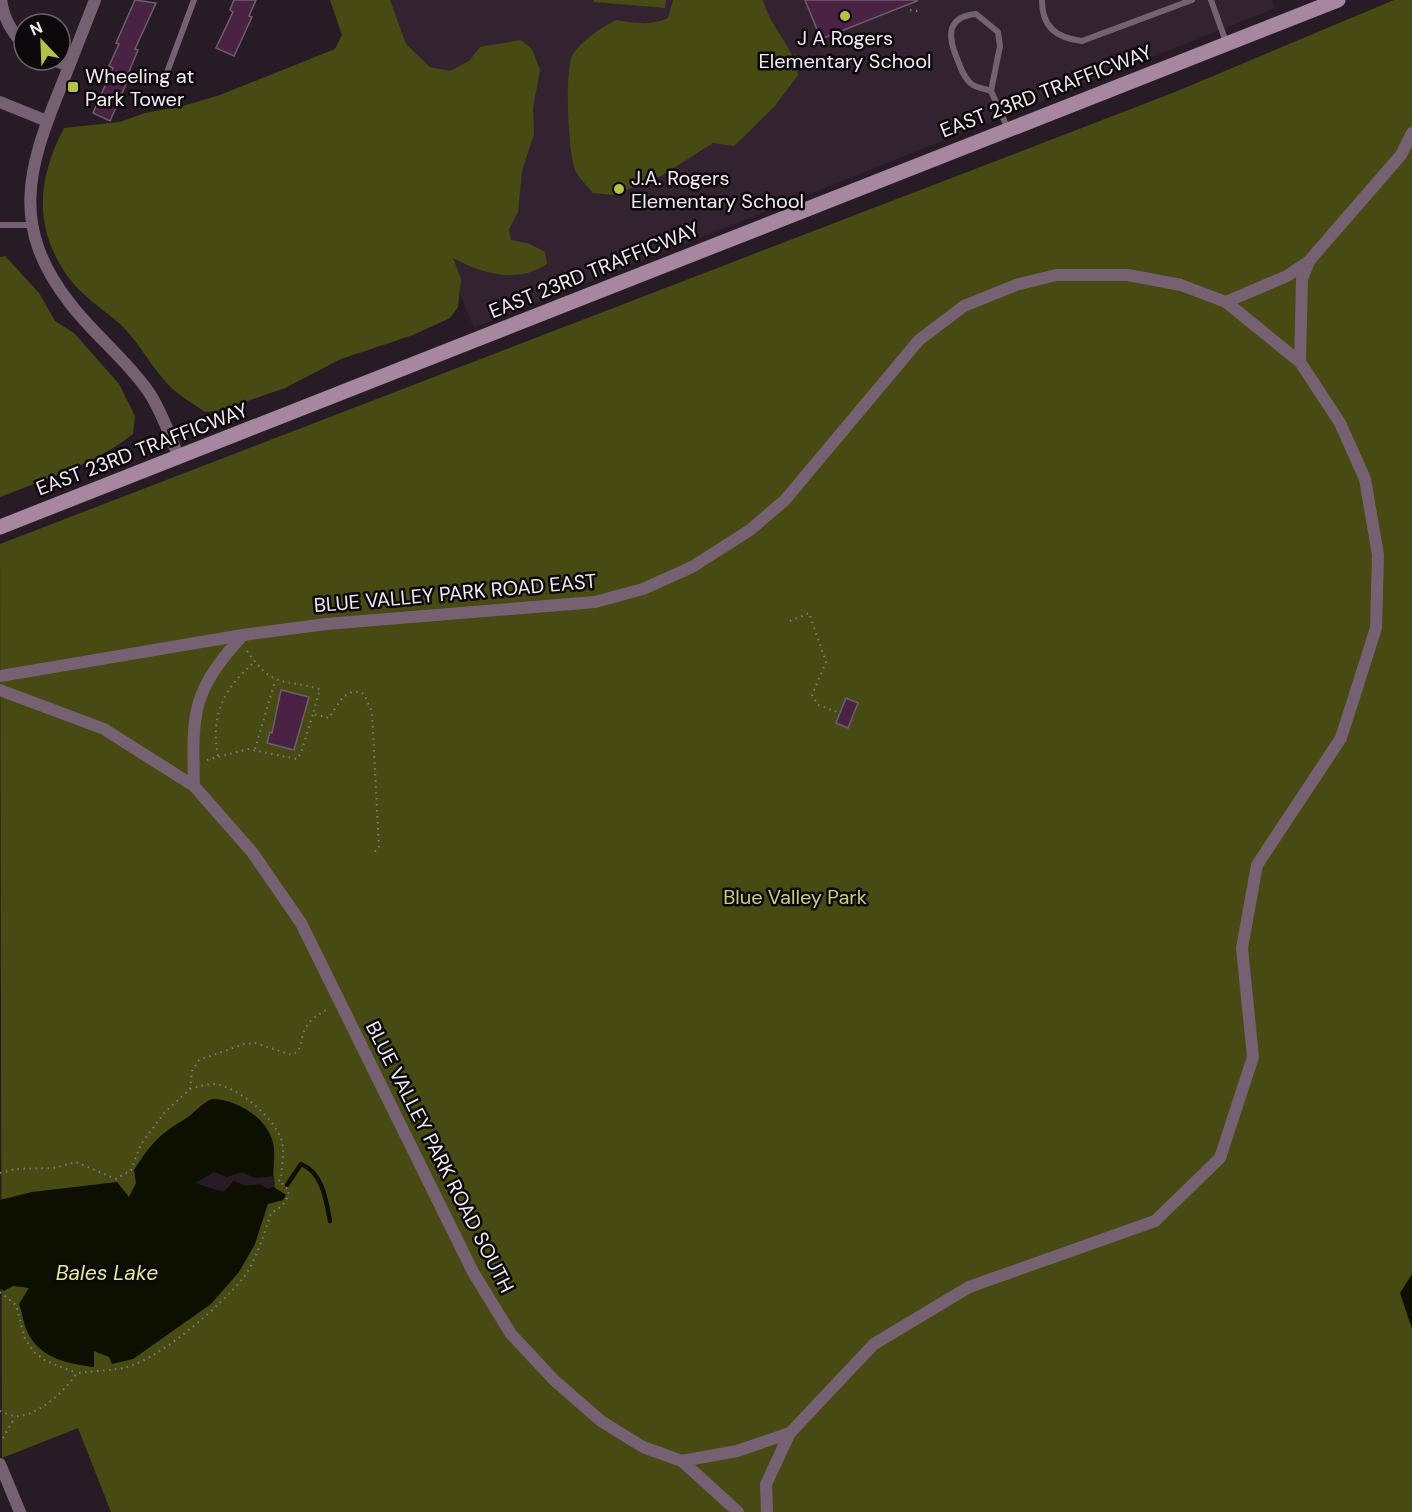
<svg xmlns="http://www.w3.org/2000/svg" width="1412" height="1512" font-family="'DM Sans',sans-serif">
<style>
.built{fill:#332230}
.green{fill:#474b13}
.water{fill:#0d0f00}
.pier{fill:#271c25}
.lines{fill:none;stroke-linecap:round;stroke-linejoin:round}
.stream{stroke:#0d0f00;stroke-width:4.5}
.building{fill:#4a2244;stroke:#6c5f69;stroke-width:1.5}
.path{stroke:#827880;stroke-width:2;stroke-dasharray:1.5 4.5;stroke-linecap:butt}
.lane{stroke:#756171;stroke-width:6}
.street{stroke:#756171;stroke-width:12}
.secondary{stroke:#a786a0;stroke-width:15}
.poi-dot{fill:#b7c148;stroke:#0d080c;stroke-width:2}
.labels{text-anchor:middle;stroke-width:5;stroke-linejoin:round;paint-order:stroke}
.poi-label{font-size:20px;fill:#f4ecf2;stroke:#0d080c;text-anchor:start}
.street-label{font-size:20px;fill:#f4ecf2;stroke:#0d080c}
.park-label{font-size:20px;fill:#c8d17c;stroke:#0d080c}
.water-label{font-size:21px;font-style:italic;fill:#e3ed97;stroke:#0d080c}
</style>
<rect width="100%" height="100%" fill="#271c25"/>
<polygon class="built" points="337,0 1272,0 1275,8 474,328"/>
<g class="green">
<path d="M330 0H390L406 44 430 67 450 71 469 61 480 47 521 40 532 49 540 70 533 108 534 134 522 171 518 212 509 229 511 240 530 244 545 252 547 264C517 284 483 274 453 258L461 279 458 307 450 318 413 335 341 359 285 388 218 411 205 412C192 403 175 393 165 381 149 363 138 341 120 324 102 308 80 295 66 274 33 225 38 178 64 128L120 122 145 113 183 106 220 95 335 49 342 35Z"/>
<polygon points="594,0 666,0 665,8 593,2"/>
<path d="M673 0H763C770 28 794 46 798 75L774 107 734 146 713 143 661 176 614 195 593 193C587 186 580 179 576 172 568 157 564 67 573 54 583 39 601 28 616 20 635 23 650 26 668 18Z"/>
<polygon points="1394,0 1412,0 1412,1512 111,1512 78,1428 2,1458 0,544 1175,92"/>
<path d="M5 256 39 293 55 321 74 333 119 384 135 416 133 434C94 465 45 479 0 497V257Z"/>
</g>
<g class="water">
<path d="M212 1099C238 1099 271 1120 274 1148 275 1161 272 1174 274 1187L286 1195 283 1200 268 1204 255 1244 239 1272 211 1304 133 1359 112 1364 109 1357 94 1351V1367C70 1364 42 1359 29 1335 23 1325 23 1314 19 1304L29 1288 13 1286 4 1291 0 1288V1200L32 1192 117 1182 129 1197 136 1183 134 1170C151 1144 158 1135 185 1119 195 1113 200 1104 212 1099Z"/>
<polygon points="1412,1274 1412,1329 1400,1293"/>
</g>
<polygon class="pier" points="214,1172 227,1177 242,1172 254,1178 274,1176 275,1186 268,1189 259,1184 246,1186 234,1181 223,1192 195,1183"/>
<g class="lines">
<path class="stream" d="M287 1185 301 1164C323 1173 326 1200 330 1221"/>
</g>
<g class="building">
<polygon points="135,0 156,3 135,49 138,50 128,74 130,75 110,121 93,113 113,68 109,66 119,44 116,43"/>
<polygon points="234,0 256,0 249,16 252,17 234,56 216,48 233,12 230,10"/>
<polygon points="805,0 917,0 917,1 821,39"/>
<polygon points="281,690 309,697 294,750 267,743 270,732 272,733"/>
<polygon points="846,698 858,703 848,728 836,723"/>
</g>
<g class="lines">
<g class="path">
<polyline points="910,10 918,11"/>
<polyline points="790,621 809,613 826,662 812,695 818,705 840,713"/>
<path d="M247 651C274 689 280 678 320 689L313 714 329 718C338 705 346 685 364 694L372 712 379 848 373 853"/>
<polyline points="255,749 275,681"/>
<path d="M218 756C210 716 224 687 255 662"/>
<polyline points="207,760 248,749 297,759 301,753 313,714"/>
<path d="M190 1089C197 1087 205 1084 213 1084 237 1085 276 1119 282 1142 285 1154 281 1168 281 1180"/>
<path d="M0 1173 15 1169 54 1168 76 1162 116 1179 131 1170 141 1144 165 1112 190 1089 192 1071 199 1060 244 1044 255 1043 292 1055C303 1050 300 1039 305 1029 310 1019 319 1014 328 1009"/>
<polyline points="0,1292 16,1305 25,1339 34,1352 46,1361 77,1373"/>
<path d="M0 1411C6 1413 12 1417 19 1416 40 1414 66 1390 77 1373 92 1371 108 1371 123 1368 158 1361 222 1305 244 1277 257 1258 264 1234 271 1213 282 1207 287 1203 289 1190L283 1185 281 1180 275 1181"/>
<polyline points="3,1438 15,1417"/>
</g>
<g class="lane">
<path d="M1042 0C1042 27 1056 38 1082 41L1192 0"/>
<polyline points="1211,0 1226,42"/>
<polyline points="163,83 194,0"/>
<path d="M991 91C985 89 978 88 973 85 965 80 961 69 958 61 948 38 945 17 976 14L998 32 1000 46 991 91 1008 129"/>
<polyline points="0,225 32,225"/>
</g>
<g class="street">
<path d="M1 0C4 19 11 31 24 45"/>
<path d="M95 0C83 30 72 59 60 89 27 170 11 227 69 302 93 334 125 358 148 391 162 411 169 435 179 457"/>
<polyline points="53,60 69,66"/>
<polyline points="0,102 47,121"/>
<polyline points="1226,302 1287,276 1308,262"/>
<polyline points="0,676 243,635 326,624 595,602 643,589 692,567 750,530 785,500 919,340 964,306 1016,285 1056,275 1128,275 1181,285 1226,302 1300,362"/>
<polyline points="0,690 104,729 194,786 252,852 301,923 473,1272 511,1334 554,1380 601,1421 643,1447 682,1461 738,1512"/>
<path d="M194 786C192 711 192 691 243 635"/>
<polyline points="682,1461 737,1451 790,1433 874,1344 969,1287 1155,1221 1220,1158 1253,1057 1242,948 1257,865 1341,738 1376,628 1378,555 1365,479 1340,423 1300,362 1302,279 1309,261 1401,155 1412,133"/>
<polyline points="0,1464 20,1512"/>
<polyline points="767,1512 766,1484 790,1433"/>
</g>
<polyline class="secondary" points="0,527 1338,0"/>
</g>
<g class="poi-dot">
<circle cx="845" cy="16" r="6"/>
<rect x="67" y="81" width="12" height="12" rx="3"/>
<circle cx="619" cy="189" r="6"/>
</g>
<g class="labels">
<g class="poi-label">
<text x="845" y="45" text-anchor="middle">J A Rogers<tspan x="845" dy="23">Elementary School</tspan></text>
<text x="85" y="83">Wheeling at<tspan x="85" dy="23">Park Tower</tspan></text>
<text x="631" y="185">J.A. Rogers<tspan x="631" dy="23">Elementary School</tspan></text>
</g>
<g class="street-label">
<text transform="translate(1046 91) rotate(-21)" y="7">EAST 23RD TRAFFICWAY</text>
<text transform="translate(594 270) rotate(-22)" y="7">EAST 23RD TRAFFICWAY</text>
<text transform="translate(142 449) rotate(-21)" y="7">EAST 23RD TRAFFICWAY</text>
<text transform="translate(455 593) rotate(-5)" y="7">BLUE VALLEY PARK ROAD EAST</text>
<text transform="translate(440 1157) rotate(63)" y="7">BLUE VALLEY PARK ROAD SOUTH</text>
</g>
<g class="park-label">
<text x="795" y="904">Blue Valley Park</text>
</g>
<g class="water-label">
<text x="107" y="1280">Bales Lake</text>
</g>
</g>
<g transform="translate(42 42) rotate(337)"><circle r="28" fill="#0d080c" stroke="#696368" stroke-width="1.5"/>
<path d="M0-4.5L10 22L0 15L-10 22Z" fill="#b7c148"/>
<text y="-9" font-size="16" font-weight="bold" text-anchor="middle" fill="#f4ecf2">N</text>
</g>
</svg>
